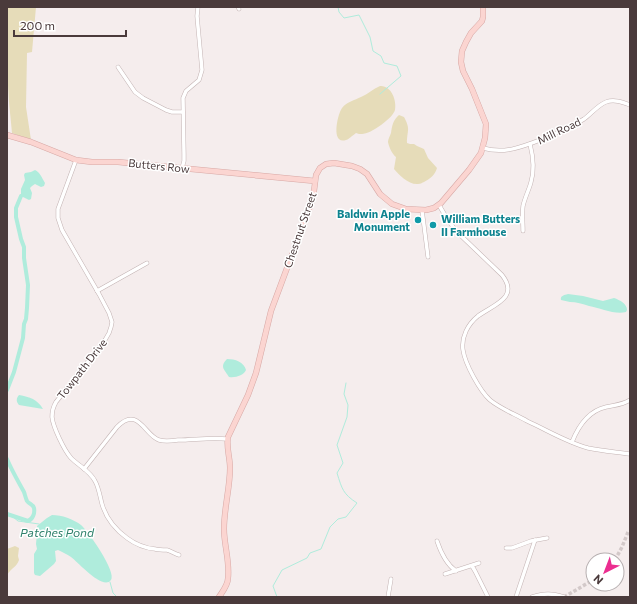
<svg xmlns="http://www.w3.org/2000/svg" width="637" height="604" font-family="Commissioner,sans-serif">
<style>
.green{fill:#e6dcb9}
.water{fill:#afecdc}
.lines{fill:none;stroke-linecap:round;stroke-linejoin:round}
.stream{stroke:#afecdc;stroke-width:1}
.canal{stroke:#afecdc;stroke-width:4}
.street-tunnel{stroke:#d3c9c9;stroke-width:3.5;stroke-dasharray:3.5 2;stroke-linecap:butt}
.street-casing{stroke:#c3b3b3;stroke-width:4.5}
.secondary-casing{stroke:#d7a8a5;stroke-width:6}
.street{stroke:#fff;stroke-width:3.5}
.secondary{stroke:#fbd5d1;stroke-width:5}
.culture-dot{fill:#0f9aa8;stroke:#fff;stroke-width:1.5}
.labels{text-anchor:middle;stroke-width:3;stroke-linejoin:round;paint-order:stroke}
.street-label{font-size:11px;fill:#4a3a3b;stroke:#fff}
.culture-label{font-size:11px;font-weight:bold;fill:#0d838f;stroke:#fff;text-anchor:end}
.water-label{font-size:12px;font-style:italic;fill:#2e806b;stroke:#fff}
</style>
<rect width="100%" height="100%" fill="#f5eded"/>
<g class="green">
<polygon points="7,7 36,7 32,52 27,53 26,107 31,140 12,133 9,102 7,69"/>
<path d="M380 86C391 85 397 100 395 110 393 118 371 134 362 134 360 134 358 134 356 133 353 135 348 140 346 140 330 145 338 113 342 108 346 102 355 100 361 97 368 94 373 89 380 86Z"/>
<path d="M399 115 404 117C411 130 407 130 407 143L410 144H414L417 146 424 149 428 158 437 168C435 175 430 179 424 182 421 183 421 184 418 184 409 185 399 175 394 169L396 157C392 154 389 147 388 142 388 139 390 136 391 133 392 126 393 120 399 115Z"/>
<path d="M15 546 19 548 18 556 19 560C17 567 11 568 7 575V549Z"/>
</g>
<g class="water">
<path d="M35 170C40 172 42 178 45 183L44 186 41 187 35 184 32 186 30 188 32 193 31 199 29 200 21 196V189L25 180 24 175 25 173 31 172Z"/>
<path d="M568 294 583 296 603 301 614 298C620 300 627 304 627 310L626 312C615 315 600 308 589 306 583 304 576 302 570 302 567 301 564 301 561 300 560 296 564 295 568 294Z"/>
<path d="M227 359C235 359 244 362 246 370 244 375 236 378 229 377 225 370 219 367 227 359Z"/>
<path d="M19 395C30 397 37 399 43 409L19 405C16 402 16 398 19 395Z"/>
<path d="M52 515C62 515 73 519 81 525 88 531 117 572 111 580 103 591 78 562 71 557 67 554 62 552 58 550L55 551 56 561 54 564 40 576 35 575 34 573V554L37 549 36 544 37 533V526L47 518Z"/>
</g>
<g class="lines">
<g class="stream">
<polyline points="338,7 339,12 344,18 359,15 370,37 373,51 381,56 384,63 397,66 401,76 380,94"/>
<polyline points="7,512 18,521 39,524"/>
<polyline points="110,582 113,593 117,597"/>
<path d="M277 597 273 586 282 570 307 558 310 553 321 549 330 527 338 519 346 517 357 503C343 494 342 489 337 473L343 463 337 445 347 417 348 405 344 394 346 383"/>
</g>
<g class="canal">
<polyline points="7,390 14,372 23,338 24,324 26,319 27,308 28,285 24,258 24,247 21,239 16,217 16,208 21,196"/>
<path d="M7 459C12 471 18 481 24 492 25 495 26 499 27 501 29 504 33 504 34 508 35 513 33 519 28 521L7 514"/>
</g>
<g class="street-tunnel">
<polyline points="615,560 622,547 628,532"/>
<polyline points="564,597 593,580"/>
</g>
<defs>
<g id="street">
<polyline points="238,7 239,9"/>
<polyline points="118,67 135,92 143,98 166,110 172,112 183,112"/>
<path d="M483 148C506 155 527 145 548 137 560 131 573 126 584 119 591 114 598 105 606 102 614 99 622 102 630 105"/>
<path d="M76 160 58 209V218L62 230 99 294 109 313 112 322 111 327 109 333 105 340 56 402C53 407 52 411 52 417 53 427 64 450 71 458 79 466 90 471 95 481 99 488 100 497 102 504 106 518 116 530 127 538 135 544 145 548 155 549 159 550 163 550 167 550 171 551 175 554 179 555"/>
<polyline points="182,168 184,161 184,154 183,98 186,91 199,80 202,70 197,16 198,7"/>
<path d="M439 205 446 217 456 231 502 275C520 298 493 305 478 316 468 324 461 337 463 350 465 364 480 391 490 400 501 409 515 414 527 421 547 430 566 442 588 448 602 451 616 452 630 454"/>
<polyline points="422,210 428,257"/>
<path d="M523 231C523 223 522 214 523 206 525 197 529 190 531 182 535 169 533 156 530 144"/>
<polyline points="97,291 147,263"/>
<path d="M572 442C578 427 588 411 606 407 615 405 622 405 630 400"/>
<path d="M84 469 117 427C138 405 145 436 159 440 165 442 172 441 178 440 194 440 211 437 227 439"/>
<path d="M437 541C441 553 446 564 456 571"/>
<polyline points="506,548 512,548 531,541 547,538"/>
<polyline points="472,566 475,571 488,597"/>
<polyline points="445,574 479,563"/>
<polyline points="388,597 391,579"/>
<polyline points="516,597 535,540"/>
<path d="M532 597C544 593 552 593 564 597"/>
</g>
<g id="secondary">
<polyline points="7,135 31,142 76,160 92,162 118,162 315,181"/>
<path d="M219 597C223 591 228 585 228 578 230 562 224 545 224 529 224 508 230 488 230 468 230 457 226 447 228 437L248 395 256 373 271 311 312 201 314 191 316 175 320 168 326 164 334 163 352 166 360 169 367 174 380 194 392 204 406 209 426 210 434 208 441 203 469 170 481 153 485 138 486 124 472 89 463 71 461 62 462 51 466 42 471 33 482 21 483 17V7"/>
</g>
</defs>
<use href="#street" class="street-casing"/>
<use href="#secondary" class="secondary-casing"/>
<use href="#street" class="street"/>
<use href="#secondary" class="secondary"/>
</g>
<g class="culture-dot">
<circle cx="418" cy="220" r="4"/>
<circle cx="433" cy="225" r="4"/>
</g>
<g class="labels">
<g class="street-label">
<text transform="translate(559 131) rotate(-26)" y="4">Mill Road</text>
<text transform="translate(159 166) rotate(6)" y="4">Butters Row</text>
<text transform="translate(300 230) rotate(-71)" y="4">Chestnut Street</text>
<text transform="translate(82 369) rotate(-52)" y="4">Towpath Drive</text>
</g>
<g class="culture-label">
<text x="410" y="218">Baldwin Apple<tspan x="410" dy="13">Monument</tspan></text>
<text x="441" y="223" text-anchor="start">William Butters<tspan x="441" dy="13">II Farmhouse</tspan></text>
</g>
<g class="water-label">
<text x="57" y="537">Patches Pond</text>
</g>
</g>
<rect width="637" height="604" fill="none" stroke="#4a3a3b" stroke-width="16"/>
<g transform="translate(605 572) rotate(222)"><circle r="19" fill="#ffffff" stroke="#b7b0b1"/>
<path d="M0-3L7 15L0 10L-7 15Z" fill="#eb2e90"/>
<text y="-6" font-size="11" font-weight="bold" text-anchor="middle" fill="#4a3a3b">N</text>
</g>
<path d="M14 30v6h112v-6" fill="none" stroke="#4a3a3b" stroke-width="2"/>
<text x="20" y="30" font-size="12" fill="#4a3a3b" stroke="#ffffff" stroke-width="3" paint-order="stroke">200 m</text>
</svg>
